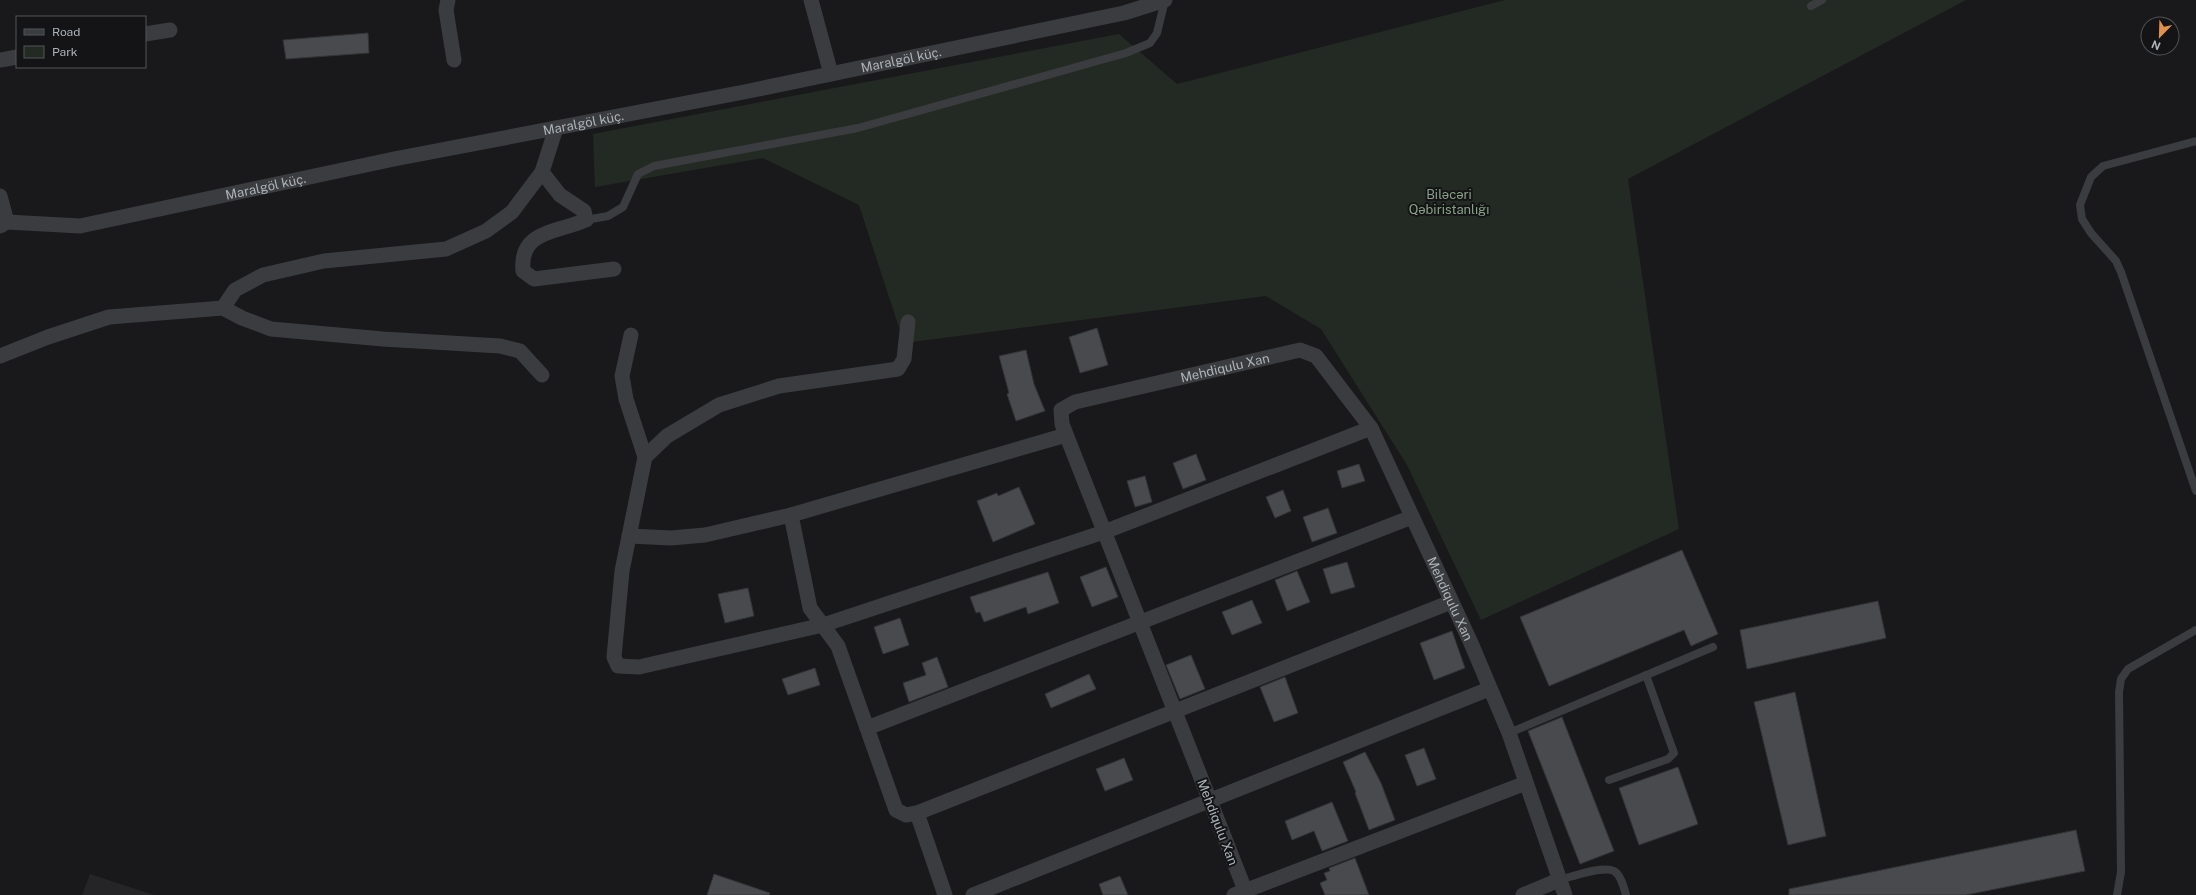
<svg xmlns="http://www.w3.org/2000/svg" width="2196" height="895" font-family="'Public Sans',sans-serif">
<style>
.built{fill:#252528}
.green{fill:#232a23}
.building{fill:#484a4d;stroke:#333436}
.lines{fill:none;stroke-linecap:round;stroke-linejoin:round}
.service{stroke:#3a3c3f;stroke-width:8}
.minor{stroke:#3a3c3f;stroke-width:15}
.labels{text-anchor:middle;stroke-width:4;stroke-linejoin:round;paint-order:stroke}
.street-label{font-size:13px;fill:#acb3b9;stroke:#141416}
.park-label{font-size:13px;fill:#89a286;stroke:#141416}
</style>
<rect width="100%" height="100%" fill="#19191b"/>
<polygon class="built" points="90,874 154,895 82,895"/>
<polygon class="green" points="1505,0 1966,0 1628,179 1679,529 1481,620 1407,465 1321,329 1266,296 904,343 859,205 763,158 595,187 593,134 1119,34 1177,84"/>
<g class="building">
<polygon points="368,33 369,53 286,59 283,40"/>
<polygon points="1097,328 1108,365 1080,373 1069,337"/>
<polygon points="1026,350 1034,384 1045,411 1016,421 1007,394 1009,393 999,356"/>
<polygon points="1196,454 1206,480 1183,489 1173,463"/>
<polygon points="1359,464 1365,481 1342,488 1337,471"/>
<polygon points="1145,476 1152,502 1135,507 1127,481"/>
<polygon points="1019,487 1035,524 993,542 977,501 997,493 998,496"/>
<polygon points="1283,490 1291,511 1275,518 1266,497"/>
<polygon points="1328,508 1337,533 1312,542 1303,517"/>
<polygon points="1682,550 1718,634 1691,646 1684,630 1549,686 1520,617"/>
<polygon points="1347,562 1355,587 1331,594 1323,569"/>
<polygon points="1106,567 1118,597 1092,607 1080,577"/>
<polygon points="1297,571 1310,602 1287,611 1275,580"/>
<polygon points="1048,572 1059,603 1028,614 1026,607 984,622 980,612 976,613 970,597"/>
<polygon points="748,588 754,616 725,623 718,594"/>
<polygon points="1252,600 1262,623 1232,635 1222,612"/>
<polygon points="1878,601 1886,638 1747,669 1740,630"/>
<polygon points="900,618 909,645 883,654 874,627"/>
<polygon points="1452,631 1465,668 1434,680 1420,643"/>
<polygon points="1191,655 1205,689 1180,699 1166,665"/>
<polygon points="937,657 948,687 909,702 903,683 926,675 922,663"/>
<polygon points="815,668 820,685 788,695 782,679"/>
<polygon points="1089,674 1096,689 1051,708 1045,694"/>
<polygon points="1285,677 1298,713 1274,722 1260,687"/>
<polygon points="1795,692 1826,836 1788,845 1754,702"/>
<polygon points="1562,717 1614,851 1580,864 1528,731"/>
<polygon points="1424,748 1436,779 1417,786 1405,755"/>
<polygon points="1365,752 1381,783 1395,820 1369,830 1355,793 1356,792 1343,762"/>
<polygon points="1124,758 1133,780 1105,791 1096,769"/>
<polygon points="1678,767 1698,824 1639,845 1619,788"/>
<polygon points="1332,802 1348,841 1322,851 1314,831 1292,840 1285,821"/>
<polygon points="2076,830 2085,871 1966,895 1789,895 1789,889"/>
<polygon points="1355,858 1369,895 1325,895 1320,883 1327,880 1324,873 1330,871 1329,868"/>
<polygon points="714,874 770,893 769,895 707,895"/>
<polygon points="1120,876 1128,895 1103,895 1099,884"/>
</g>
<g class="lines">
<g class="service">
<polyline points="1811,6 1822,0"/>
<polyline points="2196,141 2103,166 2091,177 2080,205 2082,219 2091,233 2116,261 2121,272 2196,491"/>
<polyline points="586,220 608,216 623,207 638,174 654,166 858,128 1126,53 1150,43 1157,33 1165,0"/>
<polyline points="1509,733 1713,647"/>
<polyline points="1609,780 1668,759 1674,753 1646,675"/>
<path d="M1559 880C1571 877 1603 865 1614 871 1621 875 1624 888 1626 895"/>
<polyline points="2117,895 2121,872 2119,692 2121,679 2128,669 2196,630"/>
</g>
<g class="minor">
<polyline points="448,0 446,10 454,60"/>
<polyline points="811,0 831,74"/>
<polyline points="145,34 170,30"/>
<polyline points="0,60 17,57"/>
<path d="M542 172 560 195 584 211 586 220C557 233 519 230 523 271L534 279 614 269"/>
<polyline points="0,196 7,222"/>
<path id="s1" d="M0 226 7 222 80 226 394 159 744 92 1124 13 1165 0"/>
<polyline points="223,308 235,290 263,275 324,261 446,249 486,231 512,212 542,172 556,128"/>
<polyline points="908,322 904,359 898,369 779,386 719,405 667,436 645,457 622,571 614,657 618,666 639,667 823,625 1104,532 1371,428"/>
<polyline points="631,335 622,376 626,399 645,457"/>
<polyline points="0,356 48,337 109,317 223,308 242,318 271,329 383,339 500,346 520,351 542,375"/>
<polyline points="791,515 810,608 838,646 896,810 906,815 917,813 1451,602"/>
<polyline points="629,536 671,538 705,535 791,515 1066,435"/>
<polyline points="867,728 1412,517"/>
<polyline points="917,813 945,895"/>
<polyline points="973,895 1489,689"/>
<polyline points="1234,895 1526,783"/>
<path id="s2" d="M1247 895 1062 424 1061 410 1075 402 1300 350 1316 356 1371 428 1471 643 1509 733 1565 895"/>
<polyline points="1523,895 1559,880"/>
</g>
</g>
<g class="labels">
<g class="street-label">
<text dy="5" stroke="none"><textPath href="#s1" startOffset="919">Maralgöl küç.</textPath></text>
<text dy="5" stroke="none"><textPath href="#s1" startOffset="595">Maralgöl küç.</textPath></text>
<text dy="5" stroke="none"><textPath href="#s1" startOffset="271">Maralgöl küç.</textPath></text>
<text dy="5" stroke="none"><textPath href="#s2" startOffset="690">Mehdiqulu Xan</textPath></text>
<text dy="5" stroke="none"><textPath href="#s2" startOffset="1063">Mehdiqulu Xan</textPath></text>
<text transform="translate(1218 822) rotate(69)" y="5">Mehdiqulu Xan</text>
</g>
<g class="park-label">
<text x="1449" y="199">Biləcəri<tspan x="1449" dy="15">Qəbiristanlığı</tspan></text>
</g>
</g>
<rect x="16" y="16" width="130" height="52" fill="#141416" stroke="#515457"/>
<rect x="24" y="29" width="20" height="6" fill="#3a3c3f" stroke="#515457"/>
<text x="52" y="36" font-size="12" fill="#acb3b9">Road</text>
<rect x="24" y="46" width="20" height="12" fill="#232a23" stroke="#515457"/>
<text x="52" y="56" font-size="12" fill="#acb3b9">Park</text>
<g transform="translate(2160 36) rotate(203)"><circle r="19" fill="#141416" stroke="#515457"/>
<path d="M0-3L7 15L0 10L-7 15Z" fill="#e1914b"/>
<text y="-6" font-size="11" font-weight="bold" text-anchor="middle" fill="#acb3b9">N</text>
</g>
</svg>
